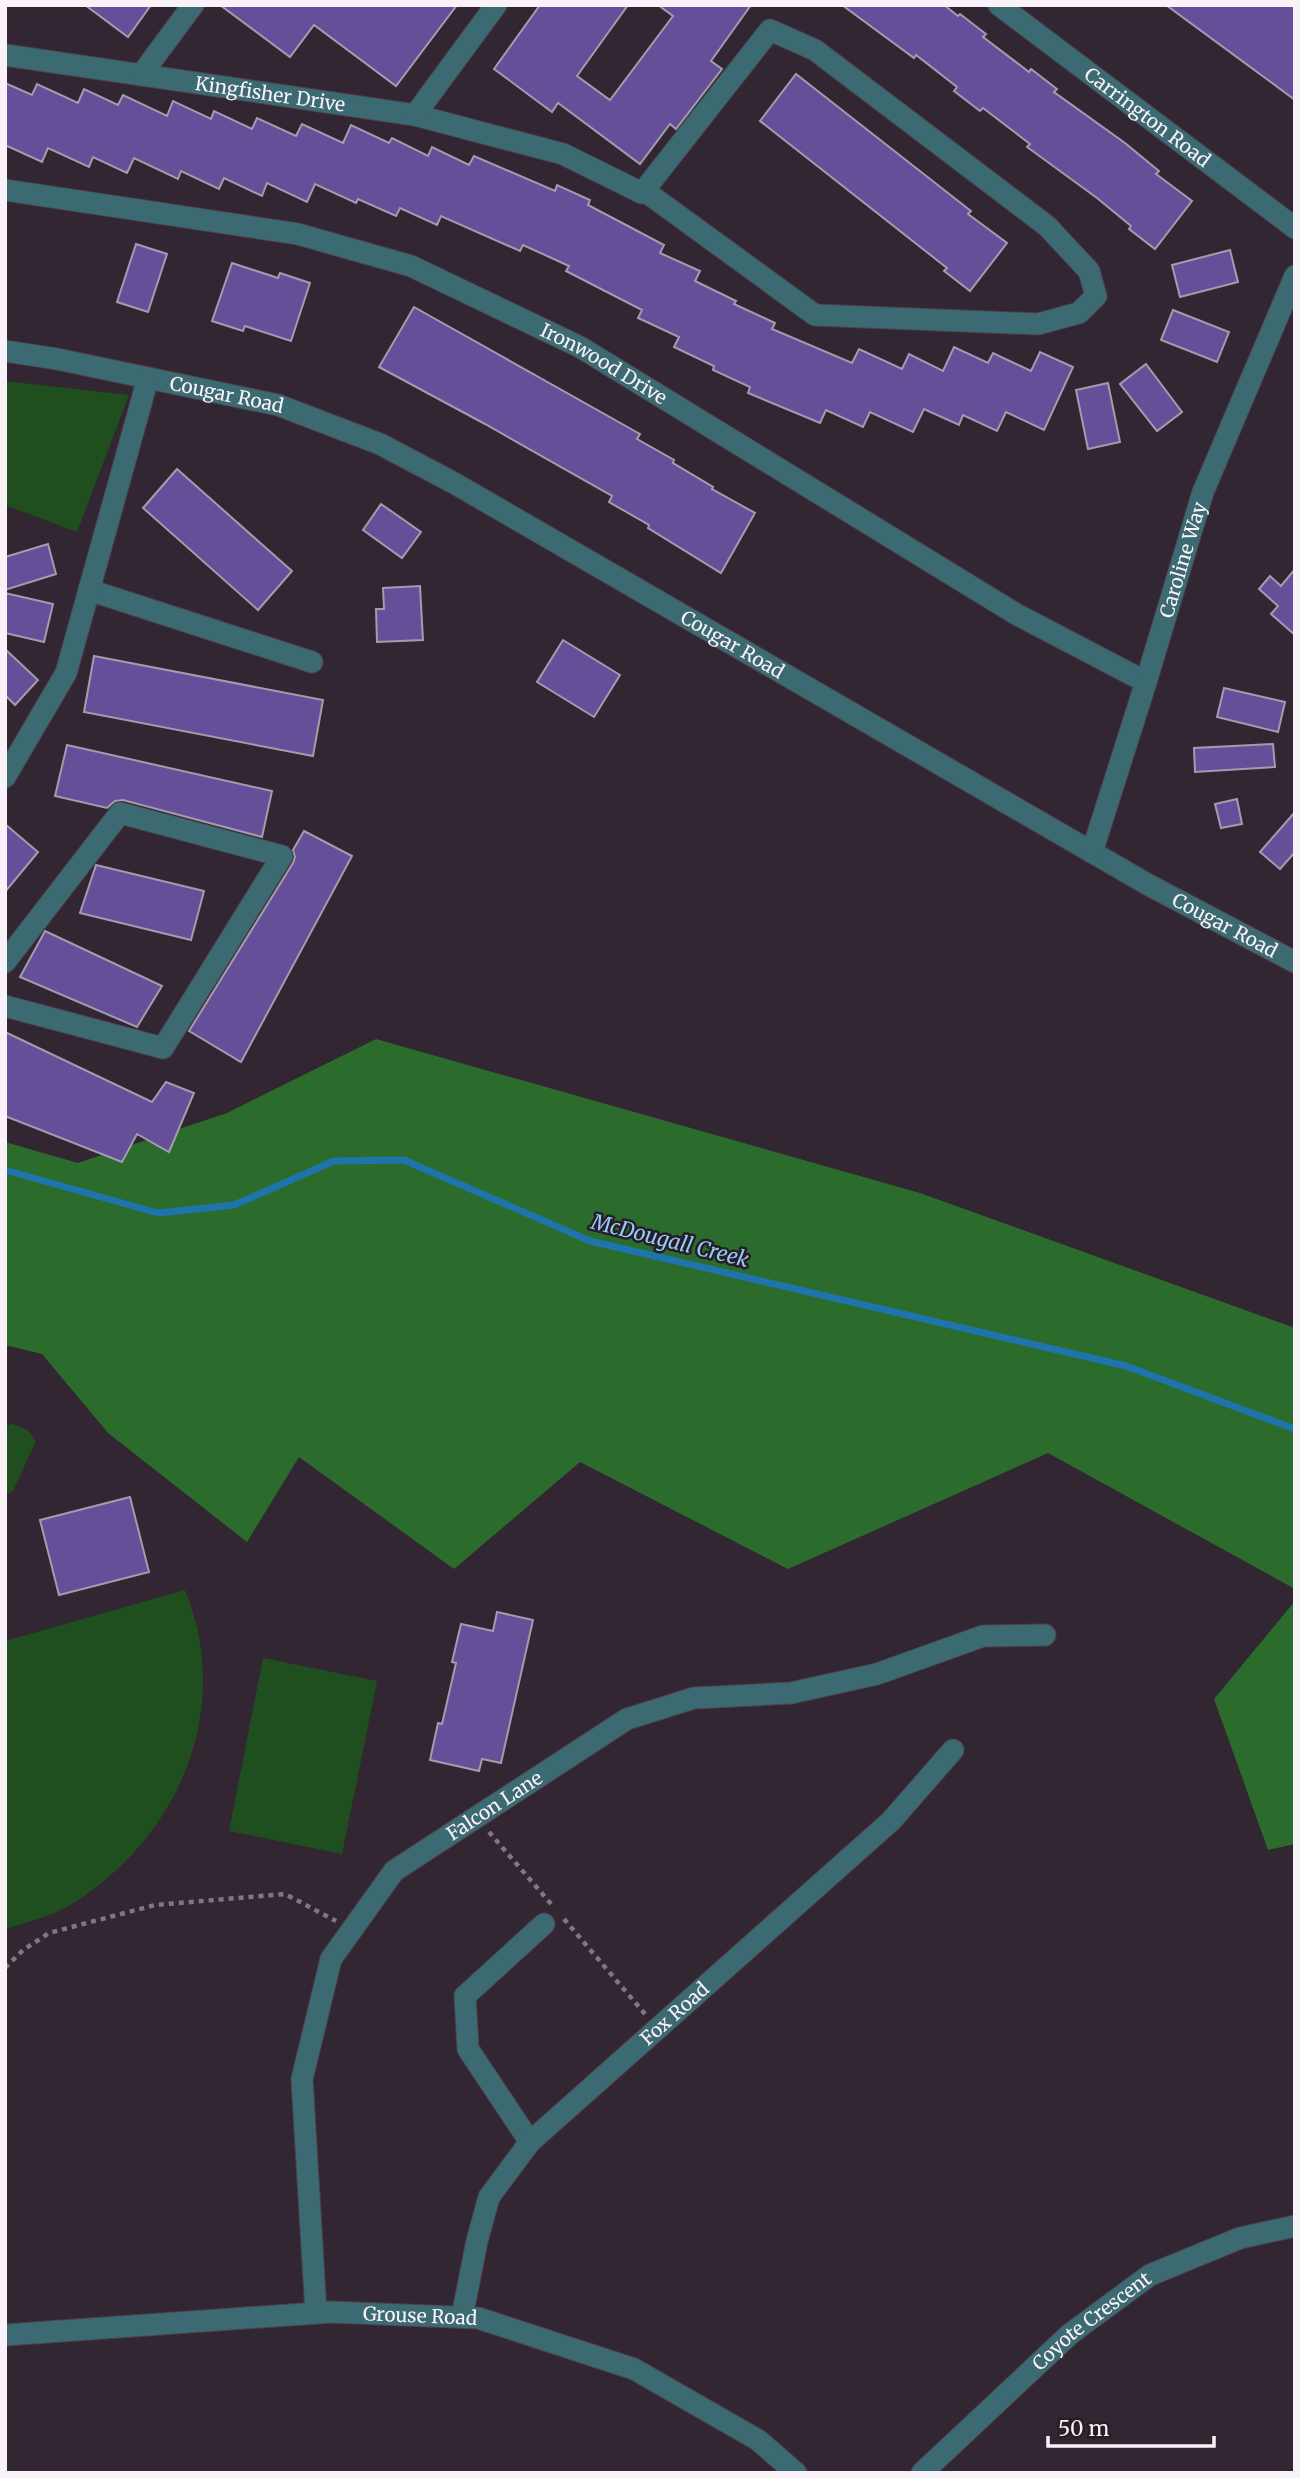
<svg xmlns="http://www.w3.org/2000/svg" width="1300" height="2478" font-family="Merriweather,serif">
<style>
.green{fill:#1f4f1f}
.forest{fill:#2b6b2c}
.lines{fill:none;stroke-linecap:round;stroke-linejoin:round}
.stream{stroke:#1f74ac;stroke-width:7}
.building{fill:#654f99;stroke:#a19dae;stroke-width:2}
.minor-casing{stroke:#4d434d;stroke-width:23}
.path{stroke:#817780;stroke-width:4.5;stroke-dasharray:5 5;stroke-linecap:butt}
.minor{stroke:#3c6a72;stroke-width:21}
.labels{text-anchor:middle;stroke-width:5;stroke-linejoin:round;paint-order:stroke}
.street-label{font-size:19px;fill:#faf2f9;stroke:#271d27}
.water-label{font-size:21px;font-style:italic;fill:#93ccfa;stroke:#271d27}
</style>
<rect width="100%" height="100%" fill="#312631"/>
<g class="green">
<polygon points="5,381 129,395 77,532 5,505"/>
<polygon points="12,1424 28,1430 36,1441 13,1491 9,1493 5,1492 5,1426"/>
<path d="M185 1590C234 1708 179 1836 75 1902 55 1915 29 1922 5 1929V1641Z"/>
<polygon points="263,1658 377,1681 342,1854 229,1831"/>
</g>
<g class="forest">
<polygon points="376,1039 920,1193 1295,1328 1295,1589 1048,1453 788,1569 580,1462 454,1569 299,1457 247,1542 108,1433 42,1354 5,1345 5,1142 78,1163 227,1113"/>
<polygon points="1295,1601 1295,1844 1268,1850 1214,1699"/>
</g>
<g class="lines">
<polyline class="stream" points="5,1170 158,1213 234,1205 334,1161 404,1160 590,1241 1126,1366 1295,1429"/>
</g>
<g class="building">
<polygon points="85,5 151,5 128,37"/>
<polygon points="220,5 457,5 396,86 314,25 290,57"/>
<polygon points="540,5 628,5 577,76 610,100 673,16 658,5 751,5 711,61 722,69 676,129 670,124 640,164 558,103 552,112 494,69"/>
<polygon points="842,5 944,5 958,16 960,14 986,34 983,37 1029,72 1031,69 1057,89 1054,92 1125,143 1159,171 1156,174 1192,201 1155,249 1129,229 1131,226 1097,198 1027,147 1030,144 983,108 980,111 954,91 957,87 916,55 914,58"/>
<polygon points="1166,5 1295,5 1295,100"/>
<polygon points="796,74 971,211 968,214 1007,243 970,291 944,271 947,268 760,121"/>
<polygon points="5,83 32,95 37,84 78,103 84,89 118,105 123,95 167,116 173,101 211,119 214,111 252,129 257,118 296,136 302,124 343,143 351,125 389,143 392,138 428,156 432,147 469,165 474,156 555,191 557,185 590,200 588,205 664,245 660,253 700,271 695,281 736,301 734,304 775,323 772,329 852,363 859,349 902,369 909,354 943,371 954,347 988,363 993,353 1031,371 1040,352 1073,367 1044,430 1006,412 997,431 963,415 959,425 924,409 913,432 870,412 863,427 826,410 820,423 748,393 750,387 713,370 714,366 674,347 679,337 638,318 642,310 566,271 569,266 523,245 520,251 441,216 437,225 400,208 396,216 358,199 356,203 315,184 307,202 267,183 262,196 224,178 219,189 181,171 178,179 134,158 127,173 93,157 89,167 48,148 42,162 5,145"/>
<polygon points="136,244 167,254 148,312 117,302"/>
<polygon points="1230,250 1238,282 1180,297 1172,265"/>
<polygon points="232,263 278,278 280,273 310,283 291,341 245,326 243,331 212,321"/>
<polygon points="414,307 640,434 637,439 674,460 673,463 713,487 712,489 755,513 721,573 648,528 649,525 609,502 612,496 485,424 379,367"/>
<polygon points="1173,310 1229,332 1217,362 1161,340"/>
<polygon points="1146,364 1182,412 1157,431 1120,384"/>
<polygon points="1108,383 1120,442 1088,449 1076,390"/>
<polygon points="177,469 292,571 258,610 143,508"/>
<polygon points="381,504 421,532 402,558 363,530"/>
<polygon points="48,544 56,574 5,590 5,557"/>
<polygon points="1295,569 1295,635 1271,614 1278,606 1259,589 1270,576 1281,586"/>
<polygon points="420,586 423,640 377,642 376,609 384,609 383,588"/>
<polygon points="5,593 53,604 44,642 5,633"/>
<polygon points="563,640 620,675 594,717 537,682"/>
<polygon points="5,649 38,680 15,705 5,695"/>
<polygon points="94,656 323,700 313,756 84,712"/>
<polygon points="1224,688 1285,702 1278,732 1217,717"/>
<polygon points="1273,744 1275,767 1195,772 1194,748"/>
<polygon points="67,745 272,791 262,837 123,800 115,801 107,808 55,796"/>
<polygon points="1237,799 1242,824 1221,828 1215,804"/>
<polygon points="1295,812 1295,852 1280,869 1260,852"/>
<polygon points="5,824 38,852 5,892"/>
<polygon points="304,831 352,856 241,1062 189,1031 293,863 295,857 293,850"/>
<polygon points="96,865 204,891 191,940 80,913"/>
<polygon points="45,931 162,986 137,1027 20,977"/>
<polygon points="5,1032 152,1102 166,1082 194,1093 169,1152 137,1134 122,1162 5,1116"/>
<polygon points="130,1497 149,1572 59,1595 40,1520"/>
<polygon points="497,1612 533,1620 501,1763 482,1759 479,1771 430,1760 438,1723 442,1724 456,1663 452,1662 461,1624 493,1631"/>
</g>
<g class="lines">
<defs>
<g id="minor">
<path id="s1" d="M999 5 1295 228"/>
<path id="s2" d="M5 55 415 115 563 154 642 193 770 30 815 50 1047 226 1089 271 1096 296 1079 313 1038 324 815 315 646 192"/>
<polyline points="141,75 193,5"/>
<polyline points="415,115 496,5"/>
<path id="s3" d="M5 190 298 234 411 266 580 347 1016 614 1146 682"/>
<path id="s4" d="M5 351 57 359 278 405 380 444 454 483 1147 884 1295 962"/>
<polyline points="89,590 312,662"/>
<polyline points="5,777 66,673 148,378"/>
<path id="s5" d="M1092 852 1146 682 1203 492 1295 276"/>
<polyline points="5,962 120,813 282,856 163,1048 5,1006"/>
<polyline points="530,2142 468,2049 465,1996 544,1924"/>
<path id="s6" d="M316 2313 302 2079 331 1959 394 1871 627 1719 694 1698 791 1693 877 1674 983 1636 1045 1635"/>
<path id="s7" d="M462 2317 477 2241 489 2197 530 2142 891 1821 953 1750"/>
<path id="s8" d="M5 2335 331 2312 478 2318 634 2369 758 2440 796 2473"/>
<path id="s9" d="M922 2473 1070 2334 1150 2275 1240 2238 1295 2226"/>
</g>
</defs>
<use href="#minor" class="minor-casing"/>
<g class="path">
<polyline points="489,1832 552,1905"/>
<polyline points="564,1919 645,2014"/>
<polyline points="5,1968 23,1950 49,1933 155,1905 285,1894 336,1921"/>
</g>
<use href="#minor" class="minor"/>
</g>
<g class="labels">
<g class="street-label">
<text dy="7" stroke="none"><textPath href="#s2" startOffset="268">Kingfisher Drive</textPath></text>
<text dy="7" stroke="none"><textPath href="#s1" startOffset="186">Carrington Road</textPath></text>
<text dy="7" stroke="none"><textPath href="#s3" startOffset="630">Ironwood Drive</textPath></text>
<text dy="7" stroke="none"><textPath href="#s4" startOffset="226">Cougar Road</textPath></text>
<text dy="7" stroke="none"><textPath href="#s5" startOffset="306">Caroline Way</textPath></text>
<text dy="7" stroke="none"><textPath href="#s4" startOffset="793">Cougar Road</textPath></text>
<text dy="7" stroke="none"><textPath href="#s4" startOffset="1360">Cougar Road</textPath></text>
<text dy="7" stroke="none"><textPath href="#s6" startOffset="586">Falcon Lane</textPath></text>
<text dy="7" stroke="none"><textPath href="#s7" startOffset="385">Fox Road</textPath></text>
<text dy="7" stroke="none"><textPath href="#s8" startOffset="416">Grouse Road</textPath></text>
<text dy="7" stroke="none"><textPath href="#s9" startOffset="228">Coyote Crescent</textPath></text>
</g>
<g class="water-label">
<text transform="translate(670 1241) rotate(14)" y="7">McDougall Creek</text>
</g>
</g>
<rect width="1300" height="2478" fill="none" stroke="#faf2f9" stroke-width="14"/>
<path d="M1048 2436v10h166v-10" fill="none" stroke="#faf2f9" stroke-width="3.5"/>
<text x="1058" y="2436" font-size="21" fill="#faf2f9" stroke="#271d27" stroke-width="5" paint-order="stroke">50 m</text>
</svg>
